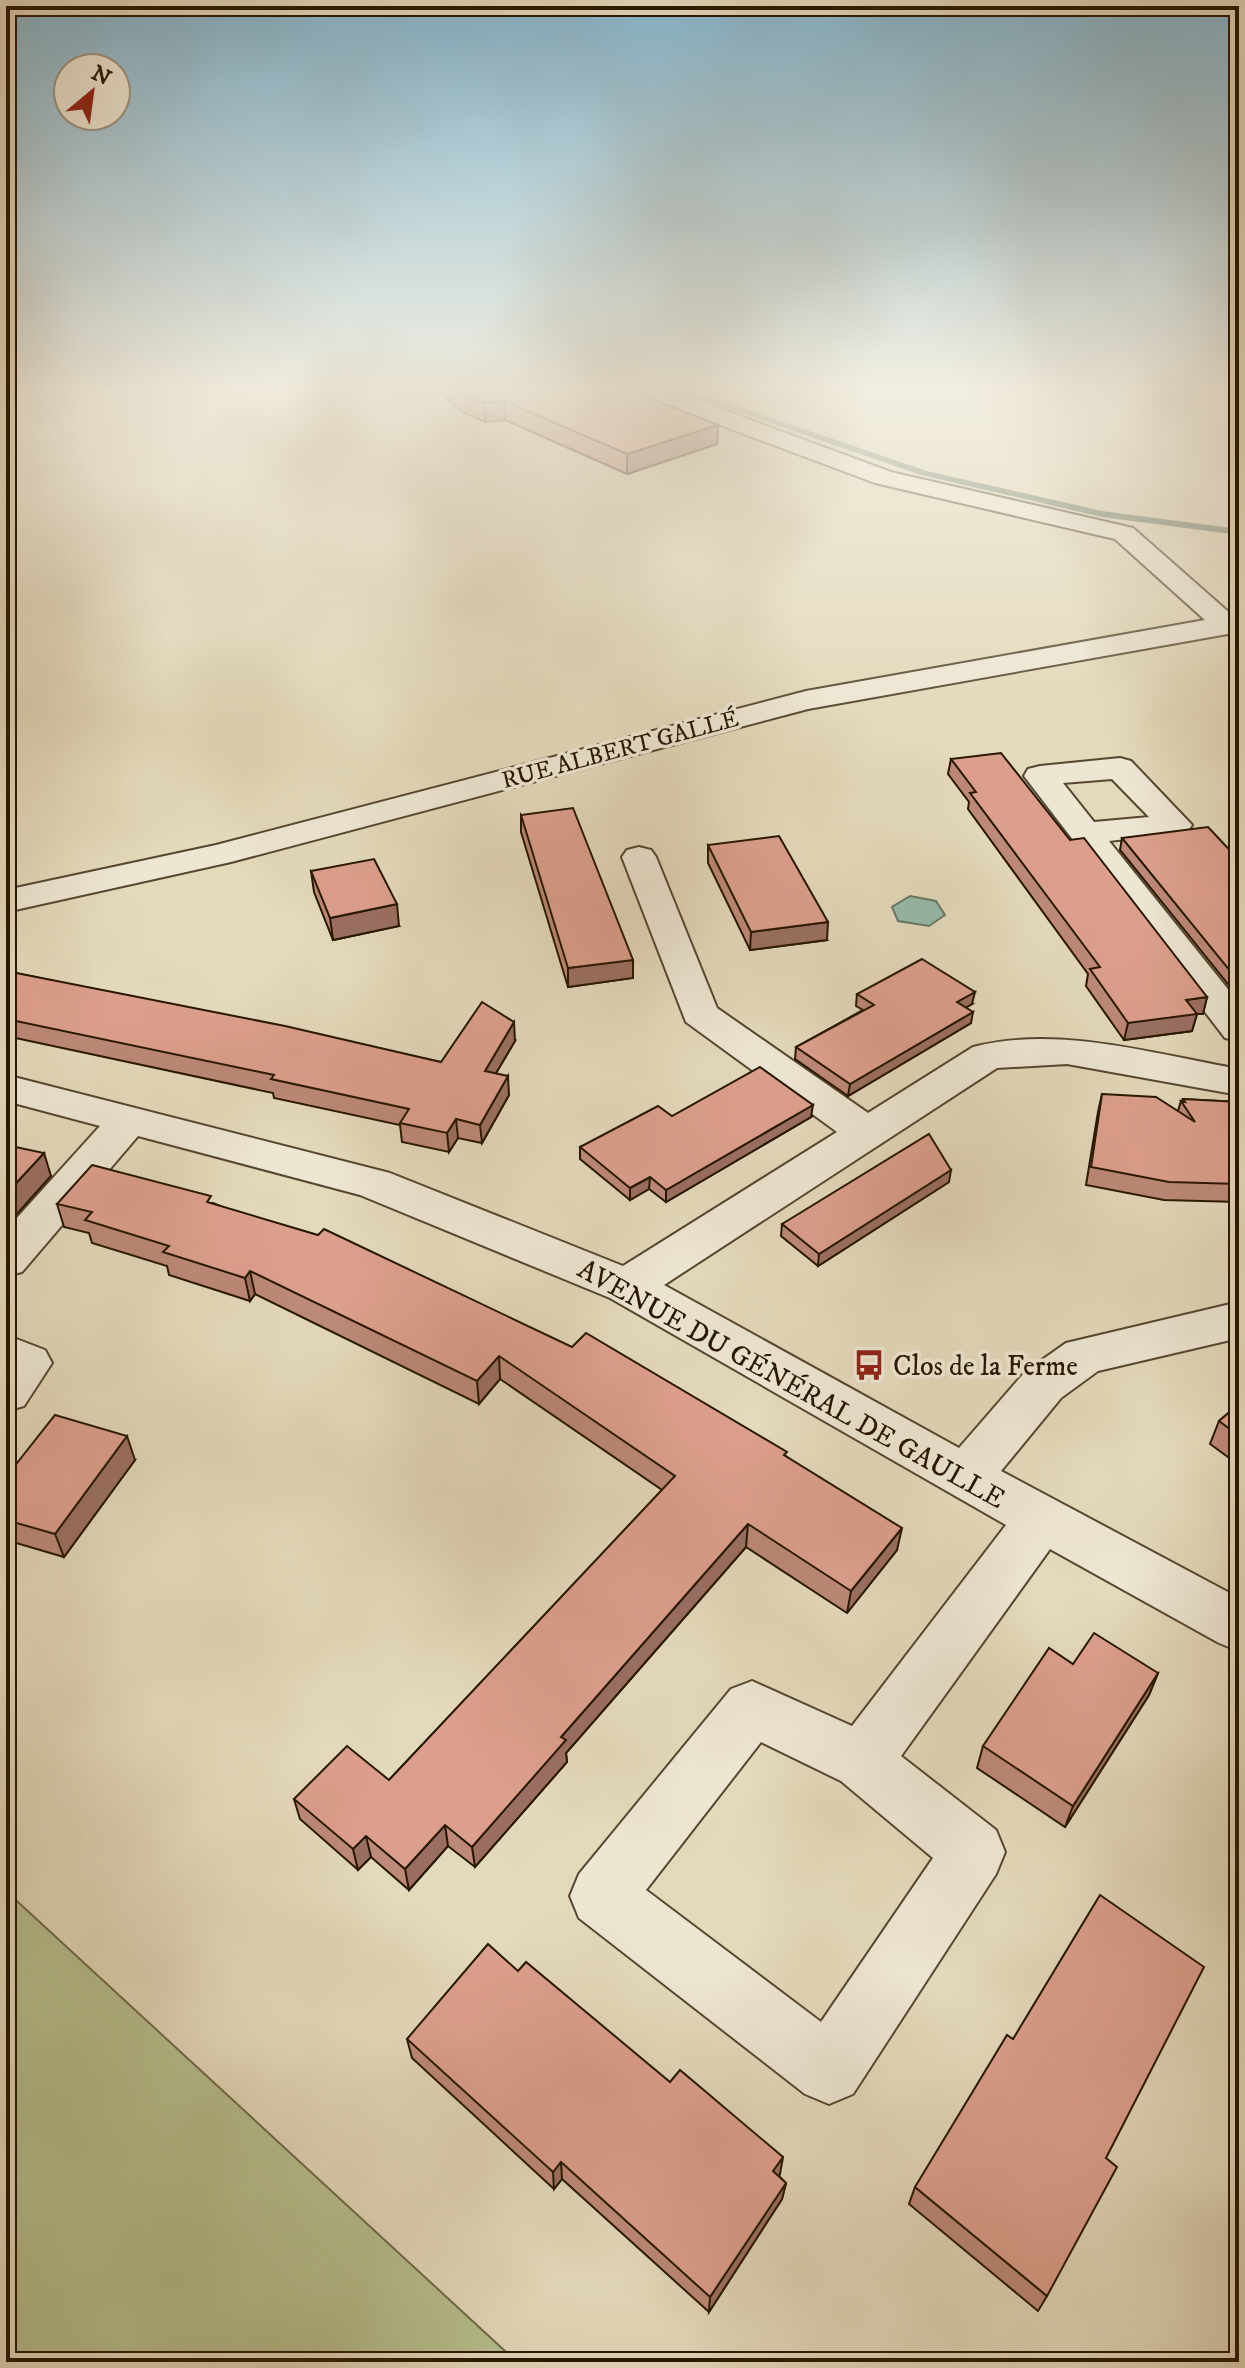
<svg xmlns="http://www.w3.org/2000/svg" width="1245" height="2368" font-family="'IM FELL DW Pica',serif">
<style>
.green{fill:#b6be8e;stroke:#6e6a48;stroke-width:2}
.water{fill:#96bbab;stroke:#6a7967;stroke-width:2}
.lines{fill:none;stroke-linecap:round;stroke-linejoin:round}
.stream{fill:#6a7967;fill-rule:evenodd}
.minor-casing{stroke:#564730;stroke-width:4}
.minor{fill:#ede6d3;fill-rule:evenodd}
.wall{fill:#bd8978;stroke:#271601;stroke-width:2}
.shaded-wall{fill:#9a6f62;stroke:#271601;stroke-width:2}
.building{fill:#dc9f8c;stroke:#271601;stroke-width:2}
.labels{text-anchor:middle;stroke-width:7;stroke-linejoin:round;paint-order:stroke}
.far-street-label{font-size:24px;fill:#271601;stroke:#ede6d3}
.poi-label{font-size:28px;fill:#271601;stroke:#ede6d3;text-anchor:start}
.street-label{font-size:28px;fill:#271601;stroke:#ede6d3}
</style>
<rect width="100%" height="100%" fill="#e3d9bb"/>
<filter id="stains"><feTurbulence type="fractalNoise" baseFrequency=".0025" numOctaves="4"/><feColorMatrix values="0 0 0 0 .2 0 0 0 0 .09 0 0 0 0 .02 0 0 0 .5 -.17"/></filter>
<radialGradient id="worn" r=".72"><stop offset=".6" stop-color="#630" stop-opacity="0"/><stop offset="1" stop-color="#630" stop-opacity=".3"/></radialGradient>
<polygon class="green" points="6,1891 517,2362 6,2362"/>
<polygon class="water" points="910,896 936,901 945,915 929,926 898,921 892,907"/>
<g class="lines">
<polygon class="stream" points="669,388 683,388 927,471 1102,511 1239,529 1239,535 1102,517 921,475"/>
<defs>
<g id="minor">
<polygon points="632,388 664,388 891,472 1133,528 1233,616 1239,614 1239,632 808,709 231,862 6,912 6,890 216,845 806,691 1205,620 1115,539 875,483 635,393"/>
<path d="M1120 758 1131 761 1192 825 1187 832 1109 841 1239 1003V1041L1225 1038 1024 776 1028 769 1040 766ZM1112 779 1149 817 1094 822 1063 783Z"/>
<path d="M639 847 651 850 656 857 717 1008 868 1113 973 1047C1059 1025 1153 1054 1239 1069V1095L1067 1064 997 1068 664 1285 959 1448 1025 1372 1066 1343 1239 1302V1338L1098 1371 1061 1398 1001 1471 1239 1598V1651L1219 1643 1050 1549 901 1756 996 1830 1005 1852 996 1874 853 2094 829 2104 805 2094 579 1918 570 1896 579 1874 731 1689 752 1681 852 1726 1006 1525 610 1298 360 1195 138 1136 22 1272 6 1276V1230L100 1126 6 1101V1075L390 1173 623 1266 837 1132 686 1022 622 857 627 850ZM761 1742 841 1781 933 1858 821 2022 646 1890Z"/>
<polygon points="6,1335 45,1350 52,1363 24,1406 6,1411"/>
</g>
</defs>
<use href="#minor" class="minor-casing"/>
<use href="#minor" class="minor"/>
</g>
<g class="wall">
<polygon points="435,388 624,388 718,425 717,444 627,474 505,420 485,422 462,412"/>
<polygon points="951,759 1070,840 1207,997 1203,1014 1197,1014 1192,1031 1124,1040 1086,986 1088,974 968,809 969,802 948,774"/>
<polygon points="521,815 633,960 633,978 568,987 521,832"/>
<polygon points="1122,838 1239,860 1239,998 1120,850"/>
<polygon points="708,845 827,940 750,950 708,863"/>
<polygon points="311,871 399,926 333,940 314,892"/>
<polygon points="6,971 441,1062 515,1041 496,1073 509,1095 482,1143 458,1138 449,1152 402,1142 400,1125 274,1098 273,1093 6,1036"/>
<polygon points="857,994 972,1004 966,1007 971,1023 848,1096 795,1059 796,1047 863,1010 856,1006"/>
<polygon points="1102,1094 1178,1111 1181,1101 1182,1101 1183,1099 1239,1102 1239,1202 1164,1200 1086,1185 1098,1112"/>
<polygon points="672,1116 811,1117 666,1202 649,1189 630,1200 580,1159 580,1147"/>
<polygon points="6,1145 51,1176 15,1216 6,1214"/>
<polygon points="949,1182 818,1266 781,1236 782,1224"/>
<polygon points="213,1203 786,1456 897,1550 847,1613 746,1547 566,1753 567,1762 475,1867 448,1846 409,1890 371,1857 358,1870 300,1819 294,1799 389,1780 662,1490 500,1379 479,1404 255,1294 250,1301 169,1275 167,1266 92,1243 89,1233 64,1227 57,1204"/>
<polygon points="1239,1404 1239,1465 1210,1444 1219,1421"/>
<polygon points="135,1460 64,1557 6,1540 6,1477"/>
<polygon points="1158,1673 1149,1695 1065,1827 977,1768 983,1746"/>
<polygon points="1239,1856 1239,1870 1234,1867"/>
<polygon points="518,1971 780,2174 779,2176 786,2183 782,2199 709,2312 562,2179 554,2189 412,2058 407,2039"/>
<polygon points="915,2187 1047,2296 1038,2311 909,2204"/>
</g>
<g class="shaded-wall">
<polygon points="504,401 505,420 485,422 484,403"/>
<polygon points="718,425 717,444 627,474 627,454"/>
<polygon points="397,904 399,926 333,940 330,918"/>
<polygon points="828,922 827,940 750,950 751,932"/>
<polygon points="633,960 633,978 568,987 568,968"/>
<polygon points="975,992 972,1004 955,1014 957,1002"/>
<polygon points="1207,997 1203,1014 1197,1014 1192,1031 1124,1040 1128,1023 1186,1000"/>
<polygon points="973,1012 971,1023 848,1096 850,1084"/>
<polygon points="514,1022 515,1041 486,1090 485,1071"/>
<polygon points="508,1076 509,1095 482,1143 480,1125"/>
<polygon points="813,1105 811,1117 666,1202 666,1190"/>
<polygon points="456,1119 458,1138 449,1152 447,1133"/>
<polygon points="44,1153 51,1176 15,1216 7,1193"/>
<polygon points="951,1170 949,1182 818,1266 819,1254"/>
<polygon points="650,1177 649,1189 630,1200 630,1188"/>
<polygon points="250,1271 255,1294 250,1301 245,1278"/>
<polygon points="499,1356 500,1379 479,1404 477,1381"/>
<polygon points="127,1436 135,1460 64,1557 55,1534"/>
<polygon points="748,1524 746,1547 566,1753 567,1762 475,1867 472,1847 561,1737"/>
<polygon points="902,1528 897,1550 847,1613 851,1591"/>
<polygon points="1158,1673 1149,1695 1065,1827 1073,1806"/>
<polygon points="445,1825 448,1846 409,1890 405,1869"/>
<polygon points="366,1836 371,1857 358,1870 353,1849"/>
<polygon points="783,2157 780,2174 770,2188 773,2171"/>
<polygon points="561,2162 562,2179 554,2189 553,2172"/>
<polygon points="786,2183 782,2199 709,2312 710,2297"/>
</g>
<g class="building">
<polygon points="456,388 624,388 718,425 627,454 504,401 484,403 461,393"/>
<polygon points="1001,753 1070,840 1084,838 1207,997 1186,1000 1197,1014 1128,1023 1090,969 1100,967 970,793 976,792 951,759"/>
<polygon points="573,808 633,960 568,968 521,815"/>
<polygon points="1208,827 1239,860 1239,982 1122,838"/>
<polygon points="779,836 828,922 751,932 708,845"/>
<polygon points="374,859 397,904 330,918 311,871"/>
<polygon points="922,959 975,992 957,1002 973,1012 850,1084 796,1047 874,1005 857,994"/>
<polygon points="6,971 285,1026 441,1062 482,1002 514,1022 485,1071 508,1076 480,1125 456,1119 447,1133 400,1123 409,1109 271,1079 274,1075 6,1019"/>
<polygon points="760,1067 813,1105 666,1190 650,1177 630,1188 580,1147 658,1106 672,1116"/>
<polygon points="1102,1094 1156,1097 1195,1122 1181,1101 1185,1102 1183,1099 1239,1102 1239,1184 1169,1182 1091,1167"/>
<polygon points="929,1134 951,1170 819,1254 782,1224"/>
<polygon points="6,1145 44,1153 7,1193 6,1193"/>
<polygon points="92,1165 211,1196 207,1202 318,1235 324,1229 572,1347 586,1333 787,1452 784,1455 902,1528 851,1591 748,1524 561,1737 566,1740 472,1847 445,1825 405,1869 366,1836 353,1849 294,1799 347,1746 389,1780 675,1476 499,1356 477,1381 250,1271 245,1278 163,1252 169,1246 85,1220 92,1212 57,1204"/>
<polygon points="1239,1404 1239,1436 1219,1421"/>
<polygon points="55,1415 127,1436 55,1534 6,1520 6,1477"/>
<polygon points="1094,1633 1158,1673 1073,1806 983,1746 1049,1648 1073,1664"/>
<polygon points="1100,1895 1204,1967 1106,2158 1117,2167 1047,2296 915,2187 1007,2035 1013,2039"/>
<polygon points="488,1944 518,1971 526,1962 670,2082 680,2070 783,2157 773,2171 786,2183 710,2297 561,2162 553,2172 407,2039"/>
</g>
<linearGradient id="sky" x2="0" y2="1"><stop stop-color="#87b7d0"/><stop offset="0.54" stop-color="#f2eee0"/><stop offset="1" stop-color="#f2eee0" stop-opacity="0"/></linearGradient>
<rect width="1245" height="720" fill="url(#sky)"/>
<defs>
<symbol id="bus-bare" viewBox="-9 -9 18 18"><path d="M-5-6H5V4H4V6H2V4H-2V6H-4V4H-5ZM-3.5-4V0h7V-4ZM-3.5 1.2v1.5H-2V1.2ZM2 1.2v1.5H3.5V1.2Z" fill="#8f2418" stroke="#ede6d3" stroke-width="2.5" paint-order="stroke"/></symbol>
</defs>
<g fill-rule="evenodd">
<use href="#bus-bare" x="847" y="1343" width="44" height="44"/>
</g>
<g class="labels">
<g class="far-street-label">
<text transform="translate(620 749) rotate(-15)" y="8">RUE ALBERT GALLÉ</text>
</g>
<g class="poi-label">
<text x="893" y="1375">Clos de la Ferme</text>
</g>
<g class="street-label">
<text transform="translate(792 1383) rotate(29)" y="10">AVENUE DU GÉNÉRAL DE GAULLE</text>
</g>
</g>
<rect width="1245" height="2368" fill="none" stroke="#e3d9bb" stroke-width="32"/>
<rect x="8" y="8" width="1229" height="2352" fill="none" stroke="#271601" stroke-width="4"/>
<rect x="16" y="16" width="1213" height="2336" fill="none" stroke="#271601" stroke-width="2"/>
<g transform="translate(92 92) rotate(29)"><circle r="38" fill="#ede6d3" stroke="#9e937f" stroke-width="2"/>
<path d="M0-6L14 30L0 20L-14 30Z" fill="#8f2418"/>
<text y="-12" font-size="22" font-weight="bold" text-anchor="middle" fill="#271601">N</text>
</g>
<rect width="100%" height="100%" filter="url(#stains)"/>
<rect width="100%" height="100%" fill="url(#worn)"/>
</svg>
